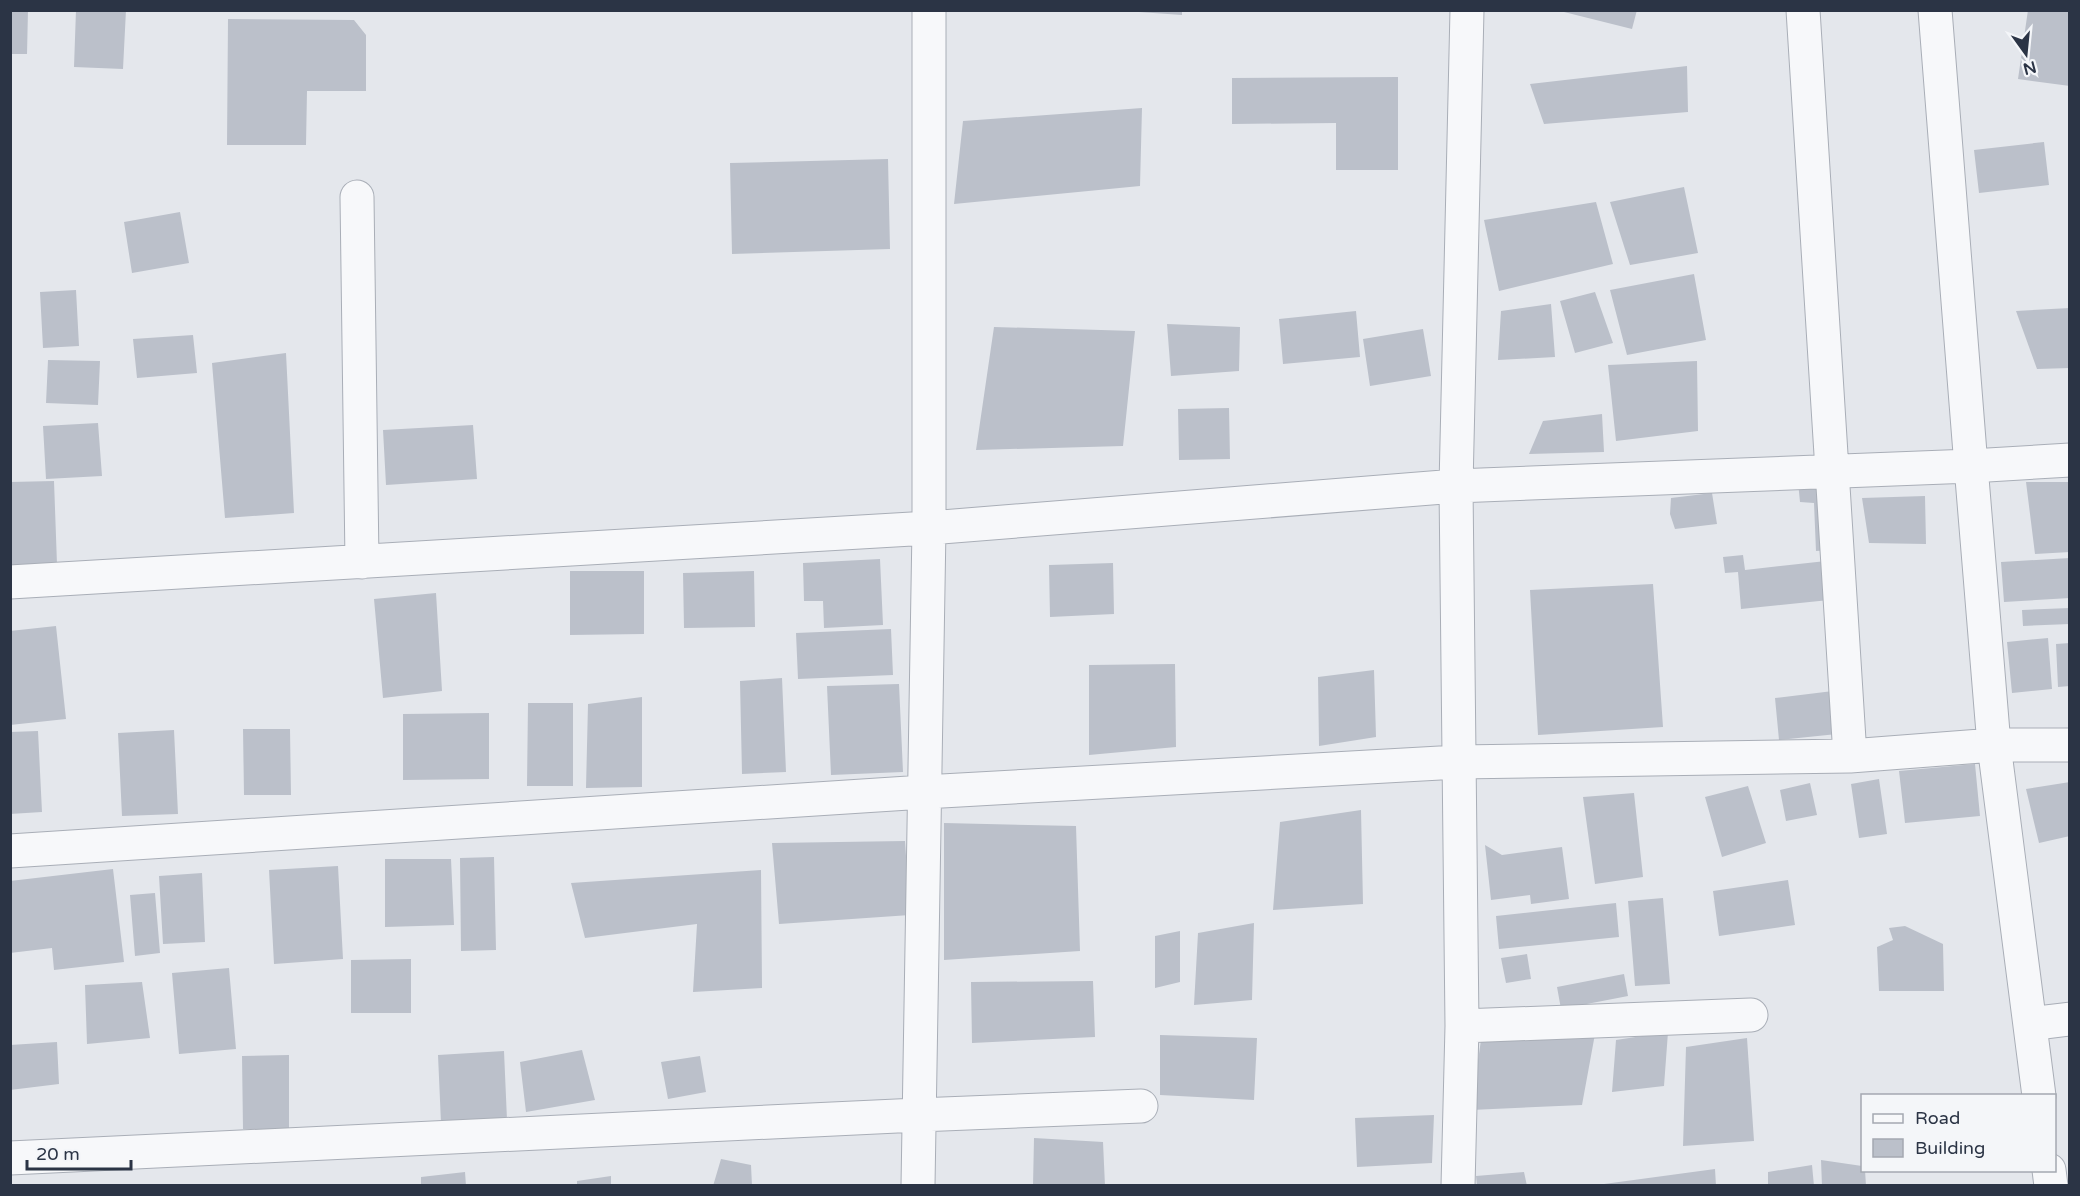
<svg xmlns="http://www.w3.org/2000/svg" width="2080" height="1196" font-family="'Varela Round',sans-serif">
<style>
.building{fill:#bbc0ca}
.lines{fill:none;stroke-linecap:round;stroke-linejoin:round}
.minor-casing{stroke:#a9aeb7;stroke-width:35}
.minor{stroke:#f7f8fa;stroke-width:33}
</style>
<rect width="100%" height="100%" fill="#e4e7ec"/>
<path class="building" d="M10 10H28L27 54H10Z
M76 10H126L123 69 74 67Z
M1139 10H1182V15L1139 12Z
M1556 10H1637L1632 29Z
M2028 10H2070V86L2018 79Z
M228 19 354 20 366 35V91H307L306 145H227Z
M1687 66 1688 112 1544 124 1530 84Z
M1398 77V170H1336V123L1232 124V78Z
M1142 108 1140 186 954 204 963 121Z
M2044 142 2049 185 1979 193 1974 150Z
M888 159 890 249 732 254 730 163Z
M1684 187 1698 253 1630 265 1610 202Z
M1596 202 1613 264 1499 291 1484 220Z
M180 212 189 263 132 273 124 222Z
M1694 274 1706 340 1627 355 1610 290Z
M76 290 79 346 43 348 40 292Z
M1595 292 1613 343 1575 353 1560 301Z
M1551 304 1555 357 1498 360 1501 311Z
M2070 308V368L2037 369 2016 311Z
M1356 311 1360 357 1283 364 1279 319Z
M1167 324 1240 327 1239 371 1171 376Z
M994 327 1135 331 1123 446 976 450Z
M1423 329 1431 376 1370 386 1363 339Z
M193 335 197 373 137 378 133 339Z
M286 353 294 513 225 518 212 363Z
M48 360 100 361 98 405 46 403Z
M1697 361 1698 431 1616 441 1608 365Z
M1229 408 1230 459 1179 460 1178 409Z
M1602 414 1604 452 1529 454 1543 421Z
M98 423 102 476 46 479 43 426Z
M473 425 477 479 386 485 383 430Z
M54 481 57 564 10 566V482Z
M1825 481 1831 550 1816 551 1814 503 1800 502 1798 482Z
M2026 482H2070V552L2035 554Z
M1712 493 1717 524 1675 529 1670 514 1671 498Z
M1925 496 1926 544 1869 543 1862 498Z
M1743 555 1745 570 1826 561 1829 600 1741 609 1738 572 1725 573 1723 557Z
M2070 558V598L2004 602 2001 562Z
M880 559 883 625 824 628 823 601H804L803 563Z
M1113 563 1114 614 1050 617 1049 565Z
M570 571H644V634L570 635Z
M754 571 755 627 684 628 683 573Z
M1653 584 1663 727 1538 735 1530 590Z
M436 593 442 691 383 698 374 599Z
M2070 608V624L2023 626 2022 610Z
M56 626 66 719 10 725V631Z
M891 629 893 675 798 679 796 633Z
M2048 638 2052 689 2012 693 2007 642Z
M2070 643V686L2058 687 2056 644Z
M1175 664 1176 747 1089 755V665Z
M1374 670 1376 737 1319 746 1318 677Z
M782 678 786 772 742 774 740 681Z
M899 684 903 772 831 775 827 686Z
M1833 691 1837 734 1779 740 1775 698Z
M642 697V787L586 788 588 704Z
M528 703H573V786H527Z
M489 713V779L403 780V714Z
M243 729H290L291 795H244Z
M174 730 178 814 122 816 118 733Z
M38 731 42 812 10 814V732Z
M1975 764 1980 816 1905 823 1899 771Z
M1879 779 1887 834 1859 838 1851 784Z
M2070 782V836L2039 843 2026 789Z
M1810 783 1817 815 1786 821 1780 790Z
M1748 786 1766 843 1722 857 1705 797Z
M1634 793 1643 877 1595 884 1583 797Z
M1361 810 1363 904 1273 910 1280 822Z
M944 823 1076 826 1080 951 944 960Z
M905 841 910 915 779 924 772 843Z
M1485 845 1502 855 1562 847 1569 899 1531 904 1530 895 1491 900Z
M494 857 496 950 461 951 460 858Z
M385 859H451L454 925 385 927Z
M338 866 343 959 274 964 269 870Z
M113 869 124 962 54 970 52 948 10 953V881Z
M761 870 762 988 693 992 697 924 585 938 571 883Z
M202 873 205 942 163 944 159 876Z
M1788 880 1795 925 1719 936 1713 891Z
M155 893 160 953 135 956 130 895Z
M1663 898 1670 984 1635 986 1628 901Z
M1616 903 1619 937 1499 949 1496 916Z
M1254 923 1252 1000 1194 1005 1198 933Z
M1905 926 1943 944 1944 991H1879L1877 947 1893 940 1889 928Z
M1180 931V982L1155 988V936Z
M1527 954 1531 979 1506 983 1501 958Z
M411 959V1013H351V960Z
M229 968 236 1049 179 1054 172 973Z
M1624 974 1628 996 1561 1009 1557 987Z
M1093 981 1095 1037 972 1043 971 982Z
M142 982 150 1038 87 1044 85 985Z
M1668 1032 1664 1086 1612 1092 1616 1040Z
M1595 1034 1582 1105 1471 1110 1481 1040Z
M1160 1035 1257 1038 1254 1100 1160 1095Z
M1747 1038 1754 1141 1683 1146 1686 1047Z
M57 1042 59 1084 10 1090V1045Z
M582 1050 595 1100 526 1112 520 1062Z
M504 1051 507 1120 441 1123 438 1055Z
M289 1055V1129H243L242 1056Z
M700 1056 706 1092 668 1099 661 1062Z
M1434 1115 1432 1163 1357 1167 1355 1118Z
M1034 1138 1103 1142 1105 1186H1033Z
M721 1159 751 1165 752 1186H713Z
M1821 1160 1862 1166V1170H1865L1866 1186H1822Z
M1812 1165 1814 1186H1768V1172Z
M1715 1169 1716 1186H1604V1184Z
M465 1172 466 1186H421V1177Z
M1524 1172 1527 1186H1477L1476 1176Z
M611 1176V1186H577V1181Z"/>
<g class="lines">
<g class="minor-casing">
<path id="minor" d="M1803 10 1850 756
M1935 10 1971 466 1994 745 2039 1096
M357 197 362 562
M10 582 929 528 1456 486 1971 466 2070 460
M10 851 924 792 1458 762 1850 756 1994 745H2070
M2030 1024 2070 1019
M1462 1026 1751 1015
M10 1158 918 1115 1141 1106
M2049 1170 2051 1186
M918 1186 929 528V10
M1458 1186 1462 1026 1456 486 1467 10"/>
</g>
<use href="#minor" class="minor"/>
</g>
<rect width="2080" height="1196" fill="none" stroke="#2b3445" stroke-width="24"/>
<rect x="1861" y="1094" width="195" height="78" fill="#f4f6f9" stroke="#a4a8b1" stroke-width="1.5"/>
<rect x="1873" y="1114" width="30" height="9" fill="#f7f8fa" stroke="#a4a8b1" stroke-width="1.5"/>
<text x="1915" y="1124" font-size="18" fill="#2b3445">Road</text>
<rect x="1873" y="1139" width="30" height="18" fill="#bbc0ca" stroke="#a4a8b1" stroke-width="1.5"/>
<text x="1915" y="1154" font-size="18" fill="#2b3445">Building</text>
<g transform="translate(2026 54) rotate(165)" stroke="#f4f6f9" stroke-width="4.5" paint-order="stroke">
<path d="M0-4.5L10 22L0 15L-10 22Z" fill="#2b3445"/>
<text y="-9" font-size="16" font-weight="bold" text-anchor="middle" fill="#2b3445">N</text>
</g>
<path d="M27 1160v9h104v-9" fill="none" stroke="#2b3445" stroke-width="3"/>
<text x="36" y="1160" font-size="18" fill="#2b3445" stroke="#f4f6f9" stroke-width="4.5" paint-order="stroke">20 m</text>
</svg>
